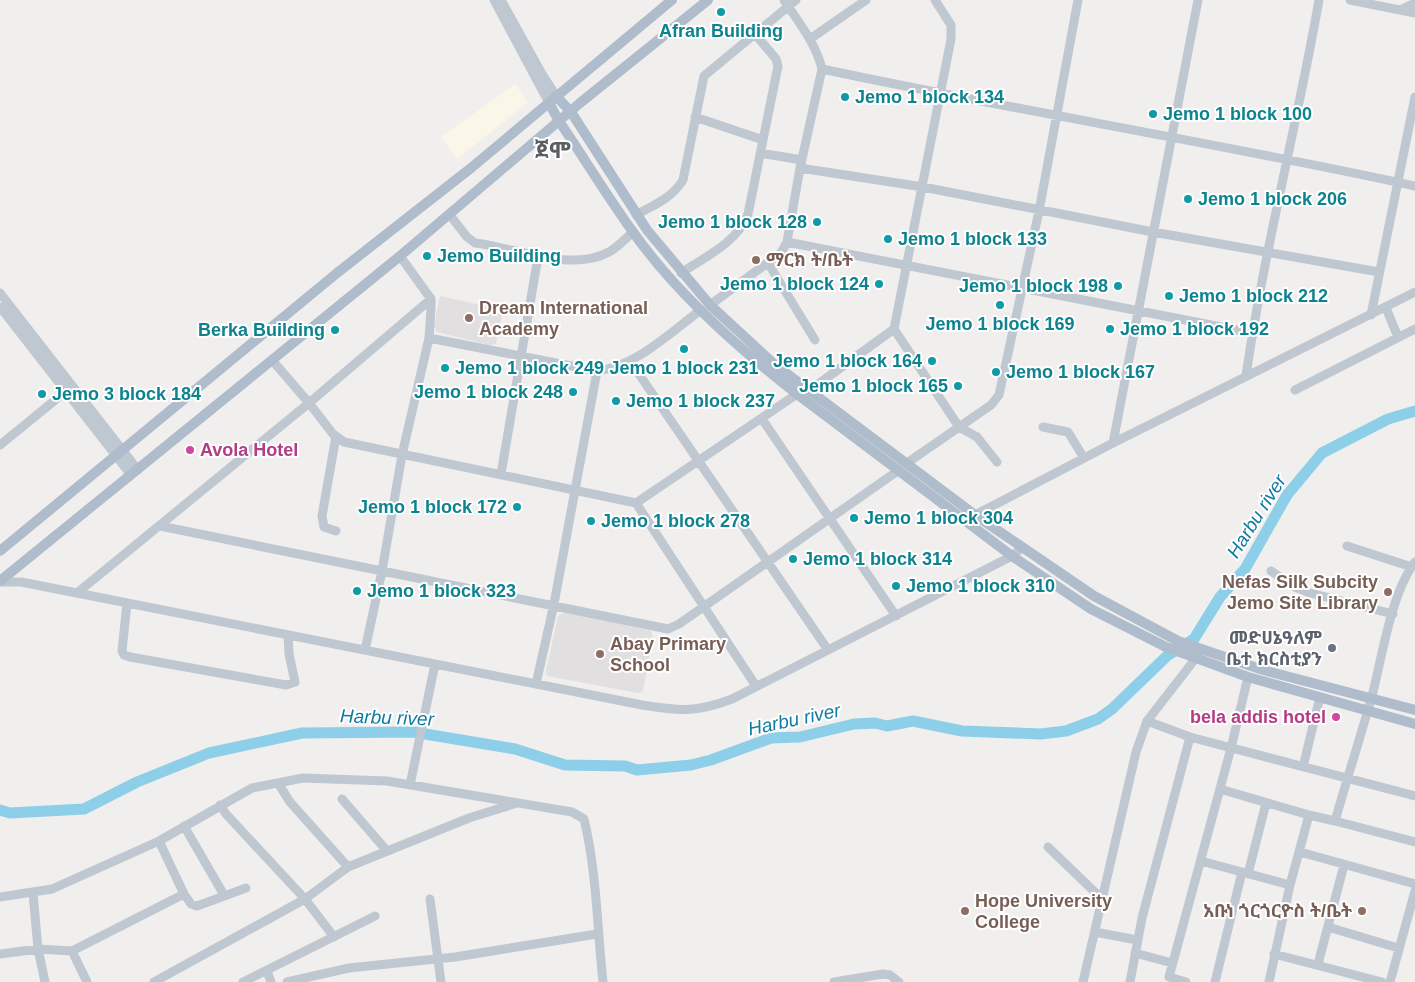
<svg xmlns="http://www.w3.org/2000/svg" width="1415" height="982" font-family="Arial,'Noto Sans Ethiopic',sans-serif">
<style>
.commercial{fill:#fbf7e8}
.education{fill:#e2dfe0}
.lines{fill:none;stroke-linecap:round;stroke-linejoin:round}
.river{stroke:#8dcfe8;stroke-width:11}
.minor{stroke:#bfc8d0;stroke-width:9}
.major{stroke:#afbccc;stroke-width:10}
.culture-dot{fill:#0f9aa8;stroke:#fff;stroke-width:2}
.education-dot{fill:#8d6e63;stroke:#fff;stroke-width:2}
.hotel-dot{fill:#d1479c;stroke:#fff;stroke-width:2}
.worship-dot{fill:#6b7280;stroke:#fff;stroke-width:2}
.labels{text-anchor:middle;stroke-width:4;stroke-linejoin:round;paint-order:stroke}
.culture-label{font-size:18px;font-weight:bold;fill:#0d838f;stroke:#fff;text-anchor:start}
.education-label{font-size:18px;font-weight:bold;fill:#785e54;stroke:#fff;text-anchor:start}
.hotel-label{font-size:18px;font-weight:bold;fill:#b23c85;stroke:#fff;text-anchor:start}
.worship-label{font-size:18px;font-weight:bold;fill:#5b616d;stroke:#fff;text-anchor:end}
.water-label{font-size:19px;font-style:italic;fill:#127ba3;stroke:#fff}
.district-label{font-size:22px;font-weight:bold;fill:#5b5e63;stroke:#fff}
</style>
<rect width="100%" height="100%" fill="#f1eeee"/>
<path class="commercial" d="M515 84 528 102 457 159 441 137Z"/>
<path class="education" d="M440 296 503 310 496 344 489 345 437 332 434 326Z
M566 611 651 631 653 637 643 691 638 693 547 676 546 671 558 616Z"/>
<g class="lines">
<path class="river" d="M0 810 10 813 84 809 137 782 209 753 302 733 413 732 515 749 565 765 625 766 637 770 691 765 711 760 771 738 800 737 854 724 875 723 887 726 913 721 962 731 1041 734 1066 731 1098 719 1112 709 1168 655 1194 639 1220 597 1245 569 1287 495 1322 453 1388 419 1415 411"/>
<path class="minor" d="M494 0 549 103
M501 0 542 74 556 96
M1350 0 1415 13
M1400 10 1415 3
M810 39 866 0
M822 69C1019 111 1218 143 1415 186
M695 117 763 140
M760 153 802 160
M800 168 923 187 1153 232 1379 272
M449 214 467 237 475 243C514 247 571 273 609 252 618 247 625 239 633 232
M636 215C654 205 672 198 683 180L704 76 796 0
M787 242 1252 333
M768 263 815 340
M681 273C705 257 738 242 748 214L778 66 776 59 755 34
M0 293 138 470
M710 305 781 253 787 242 800 168 822 69C816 43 798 22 784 0
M0 307 131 475
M1386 308 1398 337
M1371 315 1415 97
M894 329 959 427 977 437 997 462
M429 338 597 371C637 366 669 333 701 310
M272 360 309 403 431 299
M630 361 828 650
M1246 376C1264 250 1297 126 1319 0
M810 390 894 329 951 39V25L935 0
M1295 390 1415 329
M762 419 896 616
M1043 427 1068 432 1084 458
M336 436 322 516 324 527 336 531
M1113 443 1198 0
M0 445 65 392
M907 463 991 405 999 395 1039 211 1078 0
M501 474 538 257
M636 503 756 686
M975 515 1113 443 1415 292
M160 526 668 629 679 624 899 470
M1347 546 1412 567
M1271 571 1295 587 1310 593 1393 614
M0 582H21L77 593 642 705C680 711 695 713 732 699L1012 556 1023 547
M77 593 309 403 333 434 344 442 636 503 797 394
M127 603 122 651 124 655 130 657 286 685 295 682 289 654 288 635
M365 650 382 571 402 455 429 338 431 309V299L400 256
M536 684 554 604 597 371
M1147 721 1190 737 1415 796
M1303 767 1320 697
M278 783 290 802 348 867
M410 785 435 664
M1220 789 1309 815
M342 799 387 851
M220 805 226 814 305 899 334 937
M1335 821 1415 842
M184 826 224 895
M1048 847 1102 899
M1300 852 1415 884
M1201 861 1290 885
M1248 874 1266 803
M33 893 38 949 45 982
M184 894 191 904 197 906 246 888
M0 897 52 889 159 841 252 788 303 778 387 781 572 812 584 819C597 873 597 927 603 982
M430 899 441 982
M1328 927 1398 948
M1095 932 1137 940
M72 951 87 982
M1135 953 1172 963
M0 954 38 949 72 951 184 894 159 841
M1274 954 1382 982
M1318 964 1344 865
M267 971 271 982
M154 982 305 899 348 867 469 818 517 803
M243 982 375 916
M287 982 349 968 455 957 597 934
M834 982 883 974 890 975 899 982
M1083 982 1136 752 1147 721 1199 654
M1130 982 1142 918 1190 737
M1186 982 1169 977 1231 748 1248 677
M1215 982 1242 872
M1269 982 1290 885 1309 815 1335 821C1347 779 1360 738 1372 696 1382 658 1391 593 1415 562
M1390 982 1415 891"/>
<path class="major" d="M556 96 571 112 647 230 710 305 774 364 975 515 1094 596 1178 641 1263 670 1415 710
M549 103 559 121C584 158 607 196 633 232 676 293 738 348 797 394L1012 556 1091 609 1166 647 1248 677 1415 724
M0 551 337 273 471 168 672 0
M0 581 400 256 580 103 708 0"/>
</g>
<g class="culture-dot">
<circle cx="721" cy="12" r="5"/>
<circle cx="845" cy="97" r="5"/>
<circle cx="1153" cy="114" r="5"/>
<circle cx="1188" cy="199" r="5"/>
<circle cx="817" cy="222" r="5"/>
<circle cx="888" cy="239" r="5"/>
<circle cx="427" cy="256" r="5"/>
<circle cx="879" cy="284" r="5"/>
<circle cx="1118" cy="286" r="5"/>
<circle cx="1169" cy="296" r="5"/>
<circle cx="1000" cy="305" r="5"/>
<circle cx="1110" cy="329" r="5"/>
<circle cx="335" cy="330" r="5"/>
<circle cx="684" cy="349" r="5"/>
<circle cx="932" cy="361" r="5"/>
<circle cx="445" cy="368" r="5"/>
<circle cx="996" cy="372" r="5"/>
<circle cx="958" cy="386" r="5"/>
<circle cx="573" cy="392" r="5"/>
<circle cx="42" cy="394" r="5"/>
<circle cx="616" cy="401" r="5"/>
<circle cx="517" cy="507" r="5"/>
<circle cx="854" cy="518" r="5"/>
<circle cx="591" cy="521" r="5"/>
<circle cx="793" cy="559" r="5"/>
<circle cx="896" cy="586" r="5"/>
<circle cx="357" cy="591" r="5"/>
</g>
<g class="education-dot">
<circle cx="756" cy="260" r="5"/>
<circle cx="469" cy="318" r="5"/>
<circle cx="1388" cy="592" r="5"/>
<circle cx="600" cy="654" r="5"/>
<circle cx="965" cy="911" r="5"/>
<circle cx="1362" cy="911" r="5"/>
</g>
<g class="hotel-dot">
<circle cx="190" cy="450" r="5"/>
<circle cx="1336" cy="717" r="5"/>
</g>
<circle class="worship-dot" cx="1332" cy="648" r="5"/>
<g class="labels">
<g class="culture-label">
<text x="721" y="37" text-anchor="middle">Afran Building</text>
<text x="855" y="103">Jemo 1 block 134</text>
<text x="1163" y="120">Jemo 1 block 100</text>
<text x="1198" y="205">Jemo 1 block 206</text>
<text x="807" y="228" text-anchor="end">Jemo 1 block 128</text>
<text x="898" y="245">Jemo 1 block 133</text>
<text x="437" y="262">Jemo Building</text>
<text x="869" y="290" text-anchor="end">Jemo 1 block 124</text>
<text x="1108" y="292" text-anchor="end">Jemo 1 block 198</text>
<text x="1179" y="302">Jemo 1 block 212</text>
<text x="1000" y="330" text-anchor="middle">Jemo 1 block 169</text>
<text x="1120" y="335">Jemo 1 block 192</text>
<text x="325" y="336" text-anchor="end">Berka Building</text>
<text x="922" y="367" text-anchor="end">Jemo 1 block 164</text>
<text x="455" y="374">Jemo 1 block 249</text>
<text x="684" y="374" text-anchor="middle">Jemo 1 block 231</text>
<text x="1006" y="378">Jemo 1 block 167</text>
<text x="948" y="392" text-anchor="end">Jemo 1 block 165</text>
<text x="563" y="398" text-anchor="end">Jemo 1 block 248</text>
<text x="52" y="400">Jemo 3 block 184</text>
<text x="626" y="407">Jemo 1 block 237</text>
<text x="507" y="513" text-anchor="end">Jemo 1 block 172</text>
<text x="864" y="524">Jemo 1 block 304</text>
<text x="601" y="527">Jemo 1 block 278</text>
<text x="803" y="565">Jemo 1 block 314</text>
<text x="906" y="592">Jemo 1 block 310</text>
<text x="367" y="597">Jemo 1 block 323</text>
</g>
<g class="education-label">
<text x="766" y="266">ማርክ ት/ቤት</text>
<text x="479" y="314">Dream International<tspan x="479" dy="21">Academy</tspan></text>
<text x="1378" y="588" text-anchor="end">Nefas Silk Subcity<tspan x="1378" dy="21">Jemo Site Library</tspan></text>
<text x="610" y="650">Abay Primary<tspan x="610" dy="21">School</tspan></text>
<text x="975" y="907">Hope University<tspan x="975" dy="21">College</tspan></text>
<text x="1352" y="917" text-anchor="end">አቡነ ጎርጎርዮስ ት/ቤት</text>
</g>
<g class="hotel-label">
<text x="200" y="456">Avola Hotel</text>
<text x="1326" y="723" text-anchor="end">bela addis hotel</text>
</g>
<g class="worship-label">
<text x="1322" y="644">መድሀኔዓለም<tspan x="1322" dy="21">ቤተ ክርስቲያን</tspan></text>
</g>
<g class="water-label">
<text transform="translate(1256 516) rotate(-58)" y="7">Harbu river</text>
<text transform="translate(387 717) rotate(2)" y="7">Harbu river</text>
<text transform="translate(794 719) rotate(-12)" y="7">Harbu river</text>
</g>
<g class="district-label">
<text x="553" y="158">ጀሞ</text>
</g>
</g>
</svg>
